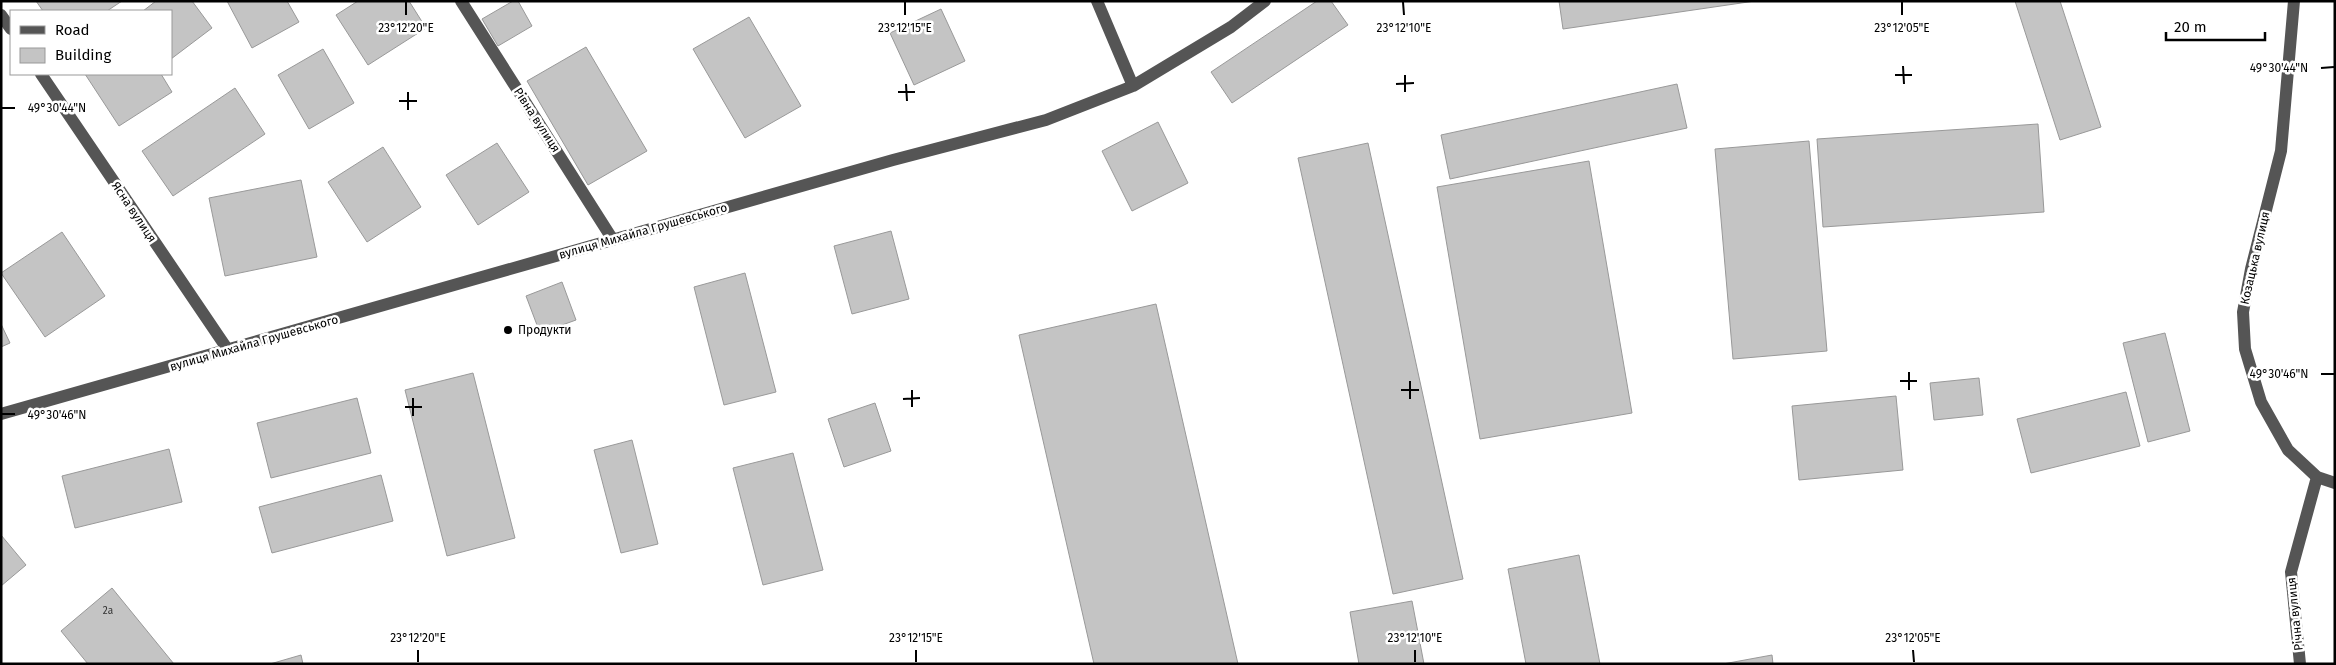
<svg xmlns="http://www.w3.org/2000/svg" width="2336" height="665" font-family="'Fira Sans',sans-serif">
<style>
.building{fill:#c4c4c4;stroke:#999}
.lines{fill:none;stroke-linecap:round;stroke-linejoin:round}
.minor{stroke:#555;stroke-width:12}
.ticks{fill:none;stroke:#000;stroke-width:2}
.poi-dot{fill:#000;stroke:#fff;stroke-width:2}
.labels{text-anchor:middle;stroke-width:5;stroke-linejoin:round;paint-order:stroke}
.number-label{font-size:10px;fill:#313131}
.street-label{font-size:12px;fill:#000;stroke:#fff}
.poi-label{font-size:12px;fill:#000;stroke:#fff;text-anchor:start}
.ticks-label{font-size:12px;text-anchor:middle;fill:#000;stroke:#fff;stroke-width:5;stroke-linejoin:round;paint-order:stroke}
</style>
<rect width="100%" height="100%" fill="#fff"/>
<path class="building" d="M36 1H122L107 11H43Z
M156 1H192L212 28 171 59V11H143Z
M227 1H287L299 22 252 48Z
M358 1H409L426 28 368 65 336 15Z
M513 1H518L532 26 498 46 482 19Z
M1317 1H1331L1348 25 1232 103 1211 72Z
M1559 1H1755L1563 29Z
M2015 1H2060L2101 127 2060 140Z
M941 9 965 61 914 85 890 33Z
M749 17 801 106 745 138 693 49Z
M586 47 647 151 588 185 527 81Z
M323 49 354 103 309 129 278 75Z
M85 74H161L172 92 119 126Z
M1677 84 1687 128 1450 179 1441 135Z
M235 88 265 134 173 196 142 151Z
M1158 122 1188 183 1132 211 1102 151Z
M2038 124 2044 212 1823 227 1817 139Z
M1809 141 1827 351 1733 359 1715 149Z
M497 143 529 192 478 225 446 175Z
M1368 143 1463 579 1393 594 1298 158Z
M383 147 421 207 367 242 328 182Z
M1589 161 1632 413 1480 439 1437 187Z
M301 180 317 257 225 276 209 198Z
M891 231 909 299 852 314 834 246Z
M62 232 105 296 45 337 1 273Z
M745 273 776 392 724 405 694 287Z
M562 282 576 320 540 333 526 296Z
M1156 304 1238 664H1094L1019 335Z
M1 324 10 343 1 347Z
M2165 333 2190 431 2148 442 2123 343Z
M473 373 515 538 447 556 405 390Z
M1979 378 1983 415 1934 420 1930 383Z
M2126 392 2140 446 2031 473 2017 419Z
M1896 396 1903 470 1799 480 1792 406Z
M357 398 371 453 271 478 257 423Z
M875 403 891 451 844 467 828 419Z
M632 440 658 544 621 553 594 450Z
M169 449 182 502 75 528 62 476Z
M793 453 823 570 763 585 733 468Z
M381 475 393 521 272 553 259 507Z
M1 535 26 565 1 586Z
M1579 555 1600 664H1526L1508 569Z
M112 588 174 664H88L61 631Z
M1412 601 1424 664H1359L1350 612Z
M301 655 303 664H270Z
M1772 655 1773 664H1723Z"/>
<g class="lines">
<path class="minor" d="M461 1 613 240
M1097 1 1133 86
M2294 1 2281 151 2251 269 2243 312 2245 349 2261 402 2288 450 2317 477 2335 483
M1 15 11 29
M41 74 228 350
M1 414 893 160 1046 120 1133 86 1231 27 1265 1
M2300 664 2291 572 2317 477"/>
</g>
<path class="ticks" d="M406 2V15M905 2V15M1403 2 1404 15M1902 2V15M1903 66 1904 84M2321 68 2334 67M1405 75V92M1895 75H1912M906 84 907 101M1396 84 1414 83M408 92V110M898 92H915M399 101H417M2 108H15M1909 372V390M2321 374H2334M1410 381V399M1900 381H1917M912 390V407M1401 390H1419M413 398V416M903 399 920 398M405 407H422M2 414H15M418 650V662M916 650V662M1415 650V662M1913 650 1914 662"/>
<circle class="poi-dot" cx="508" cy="330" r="5"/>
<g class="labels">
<g class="number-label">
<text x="108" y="614">2а</text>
</g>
<g class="street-label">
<text transform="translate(537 120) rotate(57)" y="4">Рівна вулиця</text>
<text transform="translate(134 212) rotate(56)" y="4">Ясна вулиця</text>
<text transform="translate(643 231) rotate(-16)" y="4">вулиця Михайла Грушевського</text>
<text transform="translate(2255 258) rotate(-77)" y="4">Козацька вулиця</text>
<text transform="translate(254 343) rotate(-16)" y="4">вулиця Михайла Грушевського</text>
<text transform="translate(2295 614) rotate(-96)" y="4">Річна вулиця</text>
</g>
<g class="poi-label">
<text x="518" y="334">Продукти</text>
</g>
</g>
<g class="ticks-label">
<text x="406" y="32">23°12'20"E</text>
<text x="905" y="32">23°12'15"E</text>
<text x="1404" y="32">23°12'10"E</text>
<text x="1902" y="32">23°12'05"E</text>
<text x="2279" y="72">49°30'44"N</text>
<text x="57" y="112">49°30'44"N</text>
<text x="2279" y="378">49°30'46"N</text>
<text x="57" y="419">49°30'46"N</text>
<text x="418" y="642">23°12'20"E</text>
<text x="916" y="642">23°12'15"E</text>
<text x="1415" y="642">23°12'10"E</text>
<text x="1913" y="642">23°12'05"E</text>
</g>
<rect width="2336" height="665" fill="none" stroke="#000000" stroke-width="5"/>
<rect x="10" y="10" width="162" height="65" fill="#ffffff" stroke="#999999"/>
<rect x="20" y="26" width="25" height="8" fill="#555555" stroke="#999999"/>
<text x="55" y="35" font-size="15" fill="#000000">Road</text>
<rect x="20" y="48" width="25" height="15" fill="#c4c4c4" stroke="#999999"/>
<text x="55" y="60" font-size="15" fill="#000000">Building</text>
<path d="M2166 32v8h99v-8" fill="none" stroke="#000000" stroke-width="2.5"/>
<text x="2174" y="32" font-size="15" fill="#000000" stroke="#ffffff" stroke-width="4" paint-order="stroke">20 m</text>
</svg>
